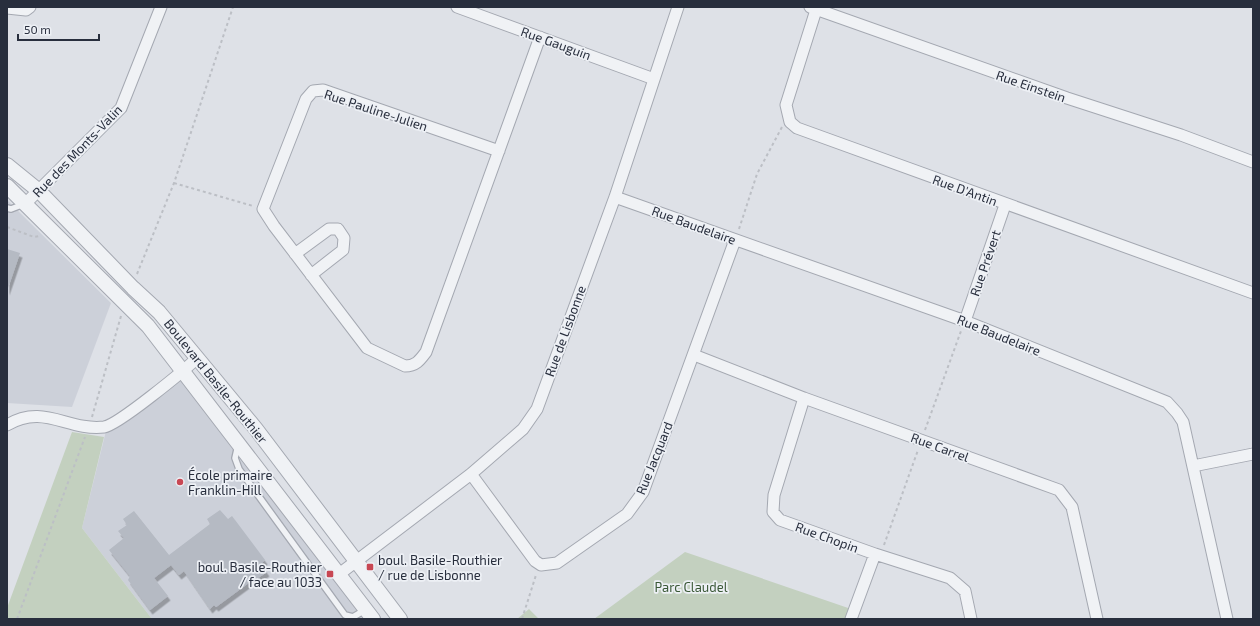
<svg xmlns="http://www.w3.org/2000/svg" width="1260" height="626" font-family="'Exo 2',sans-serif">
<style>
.built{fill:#ccd0d9}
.green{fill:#c3d0bf}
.building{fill:#b5bac3;filter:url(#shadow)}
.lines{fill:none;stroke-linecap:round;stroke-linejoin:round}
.service-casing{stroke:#a4a8b1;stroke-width:8}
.minor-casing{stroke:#a4a8b1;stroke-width:13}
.tertiary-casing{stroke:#a4a8b1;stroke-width:16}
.path{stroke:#bcbfc5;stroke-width:2;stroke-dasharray:3 3;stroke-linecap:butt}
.service{stroke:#f0f2f5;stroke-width:5.5}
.minor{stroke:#f0f2f5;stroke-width:11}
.tertiary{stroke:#f0f2f5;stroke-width:14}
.poi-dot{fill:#c84753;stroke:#edf0f5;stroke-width:1.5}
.labels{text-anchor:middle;stroke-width:3.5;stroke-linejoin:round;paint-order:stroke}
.street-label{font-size:13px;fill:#282e3d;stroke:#edf0f5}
.poi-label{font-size:13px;fill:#282e3d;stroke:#edf0f5;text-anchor:start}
.park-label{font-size:13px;fill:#3a5836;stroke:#edf0f5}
</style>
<defs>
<filter id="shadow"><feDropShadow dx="2.5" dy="4.5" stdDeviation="0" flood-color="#0004"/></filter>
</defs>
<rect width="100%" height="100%" fill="#dee1e7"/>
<path class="built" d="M7 200 111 303 72 407 7 403Z
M184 371 372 619H152L82 528 107 427Z"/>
<path class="green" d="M72 432 104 437 82 528 152 619H7V608Z
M685 552 854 610 851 619H594Z
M529 609 539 619H517Z"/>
<path class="building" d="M7 249 20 253 7 291Z
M220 510 228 519 232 516 265 560 261 564 267 572 255 580 254 579 216 607 214 605 210 609 184 571 179 575 171 565 154 578 168 596 150 610 128 580 130 576 109 550 124 538 118 531 127 525 123 519 134 511 169 555 210 524 207 519Z"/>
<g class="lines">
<g class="service-casing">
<path id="service" d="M7 208 11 209 24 204
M238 445 235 458 239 469 345 615 353 617 365 610"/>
</g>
<g class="minor-casing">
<path id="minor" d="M457 7 654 79
M810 7 1067 98 1181 135 1253 162
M7 8 26 10 30 7
M816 10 786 105 790 122 797 128 1253 293
M499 151 323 90 313 91 306 99 263 209 274 226 367 348 405 366C416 366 420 360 426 352L540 37
M615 197 965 321 1167 402 1177 413 1183 422 1227 619
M25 204 121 108 161 7
M295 254 329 229H338L344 238 343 250 311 275
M965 321 1005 205
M694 355 804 398 1059 490 1072 507 1097 619
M804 398 774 495 773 512 780 520 875 554 950 578 965 591 971 619
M7 425C44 403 67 431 104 427 118 425 185 370 197 358
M1193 466 1253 454
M471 474 535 561 541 565 557 563 627 514 643 492 735 240
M338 575 471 474 523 429 537 409 615 197 678 7
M851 619 875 554"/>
</g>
<g class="tertiary-casing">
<path id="tertiary" d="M7 165 39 191 133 288 159 312 256 429 400 619
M7 186 148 326 373 619"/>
</g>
<path class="path" d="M174 183 253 206
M7 227 34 237 40 236
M739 229 757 174 782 127
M137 274 174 183 233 7
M92 417 121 316
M925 430 961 331
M884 545 918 450
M17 619 85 437
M522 619 536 575"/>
<use href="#service" class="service"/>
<use href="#minor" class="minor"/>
<use href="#tertiary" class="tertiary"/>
</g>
<g class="poi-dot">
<circle cx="180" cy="482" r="4"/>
<rect x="366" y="563" width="8" height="8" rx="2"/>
<rect x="326" y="570" width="8" height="8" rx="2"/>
</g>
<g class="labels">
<g class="street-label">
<text transform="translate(556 43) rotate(20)" y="5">Rue Gauguin</text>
<text transform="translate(1031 86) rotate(19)" y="5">Rue Einstein</text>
<text transform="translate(376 110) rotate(18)" y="5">Rue Pauline-Julien</text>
<text transform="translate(77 151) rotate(-46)" y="5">Rue des Monts-Valin</text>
<text transform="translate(965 190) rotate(20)" y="5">Rue D'Antin</text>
<text transform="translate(694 225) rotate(20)" y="5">Rue Baudelaire</text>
<text transform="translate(985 263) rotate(-71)" y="5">Rue Prévert</text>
<text transform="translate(565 331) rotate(-70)" y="5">Rue de Lisbonne</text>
<text transform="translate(999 335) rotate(22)" y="5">Rue Baudelaire</text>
<text transform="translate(216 381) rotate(51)" y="5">Boulevard Basile-Routhier</text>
<text transform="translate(940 447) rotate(20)" y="5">Rue Carrel</text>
<text transform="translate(654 458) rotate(-68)" y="5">Rue Jacquard</text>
<text transform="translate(827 537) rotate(20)" y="5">Rue Chopin</text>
</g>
<g class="poi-label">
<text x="188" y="480">École primaire<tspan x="188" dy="15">Franklin-Hill</tspan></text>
<text x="378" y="565">boul. Basile-Routhier<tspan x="378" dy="15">/ rue de Lisbonne</tspan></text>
<text x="322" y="572" text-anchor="end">boul. Basile-Routhier<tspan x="322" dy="15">/ face au 1033</tspan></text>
</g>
<g class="park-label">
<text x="691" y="592">Parc Claudel</text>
</g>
</g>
<rect width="1260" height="626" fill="none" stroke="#282e3d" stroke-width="16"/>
<path d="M18 34v6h81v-6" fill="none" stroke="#282e3d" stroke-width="2"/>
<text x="24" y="34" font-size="12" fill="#282e3d" stroke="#edf0f5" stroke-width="3" paint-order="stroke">50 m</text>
</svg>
